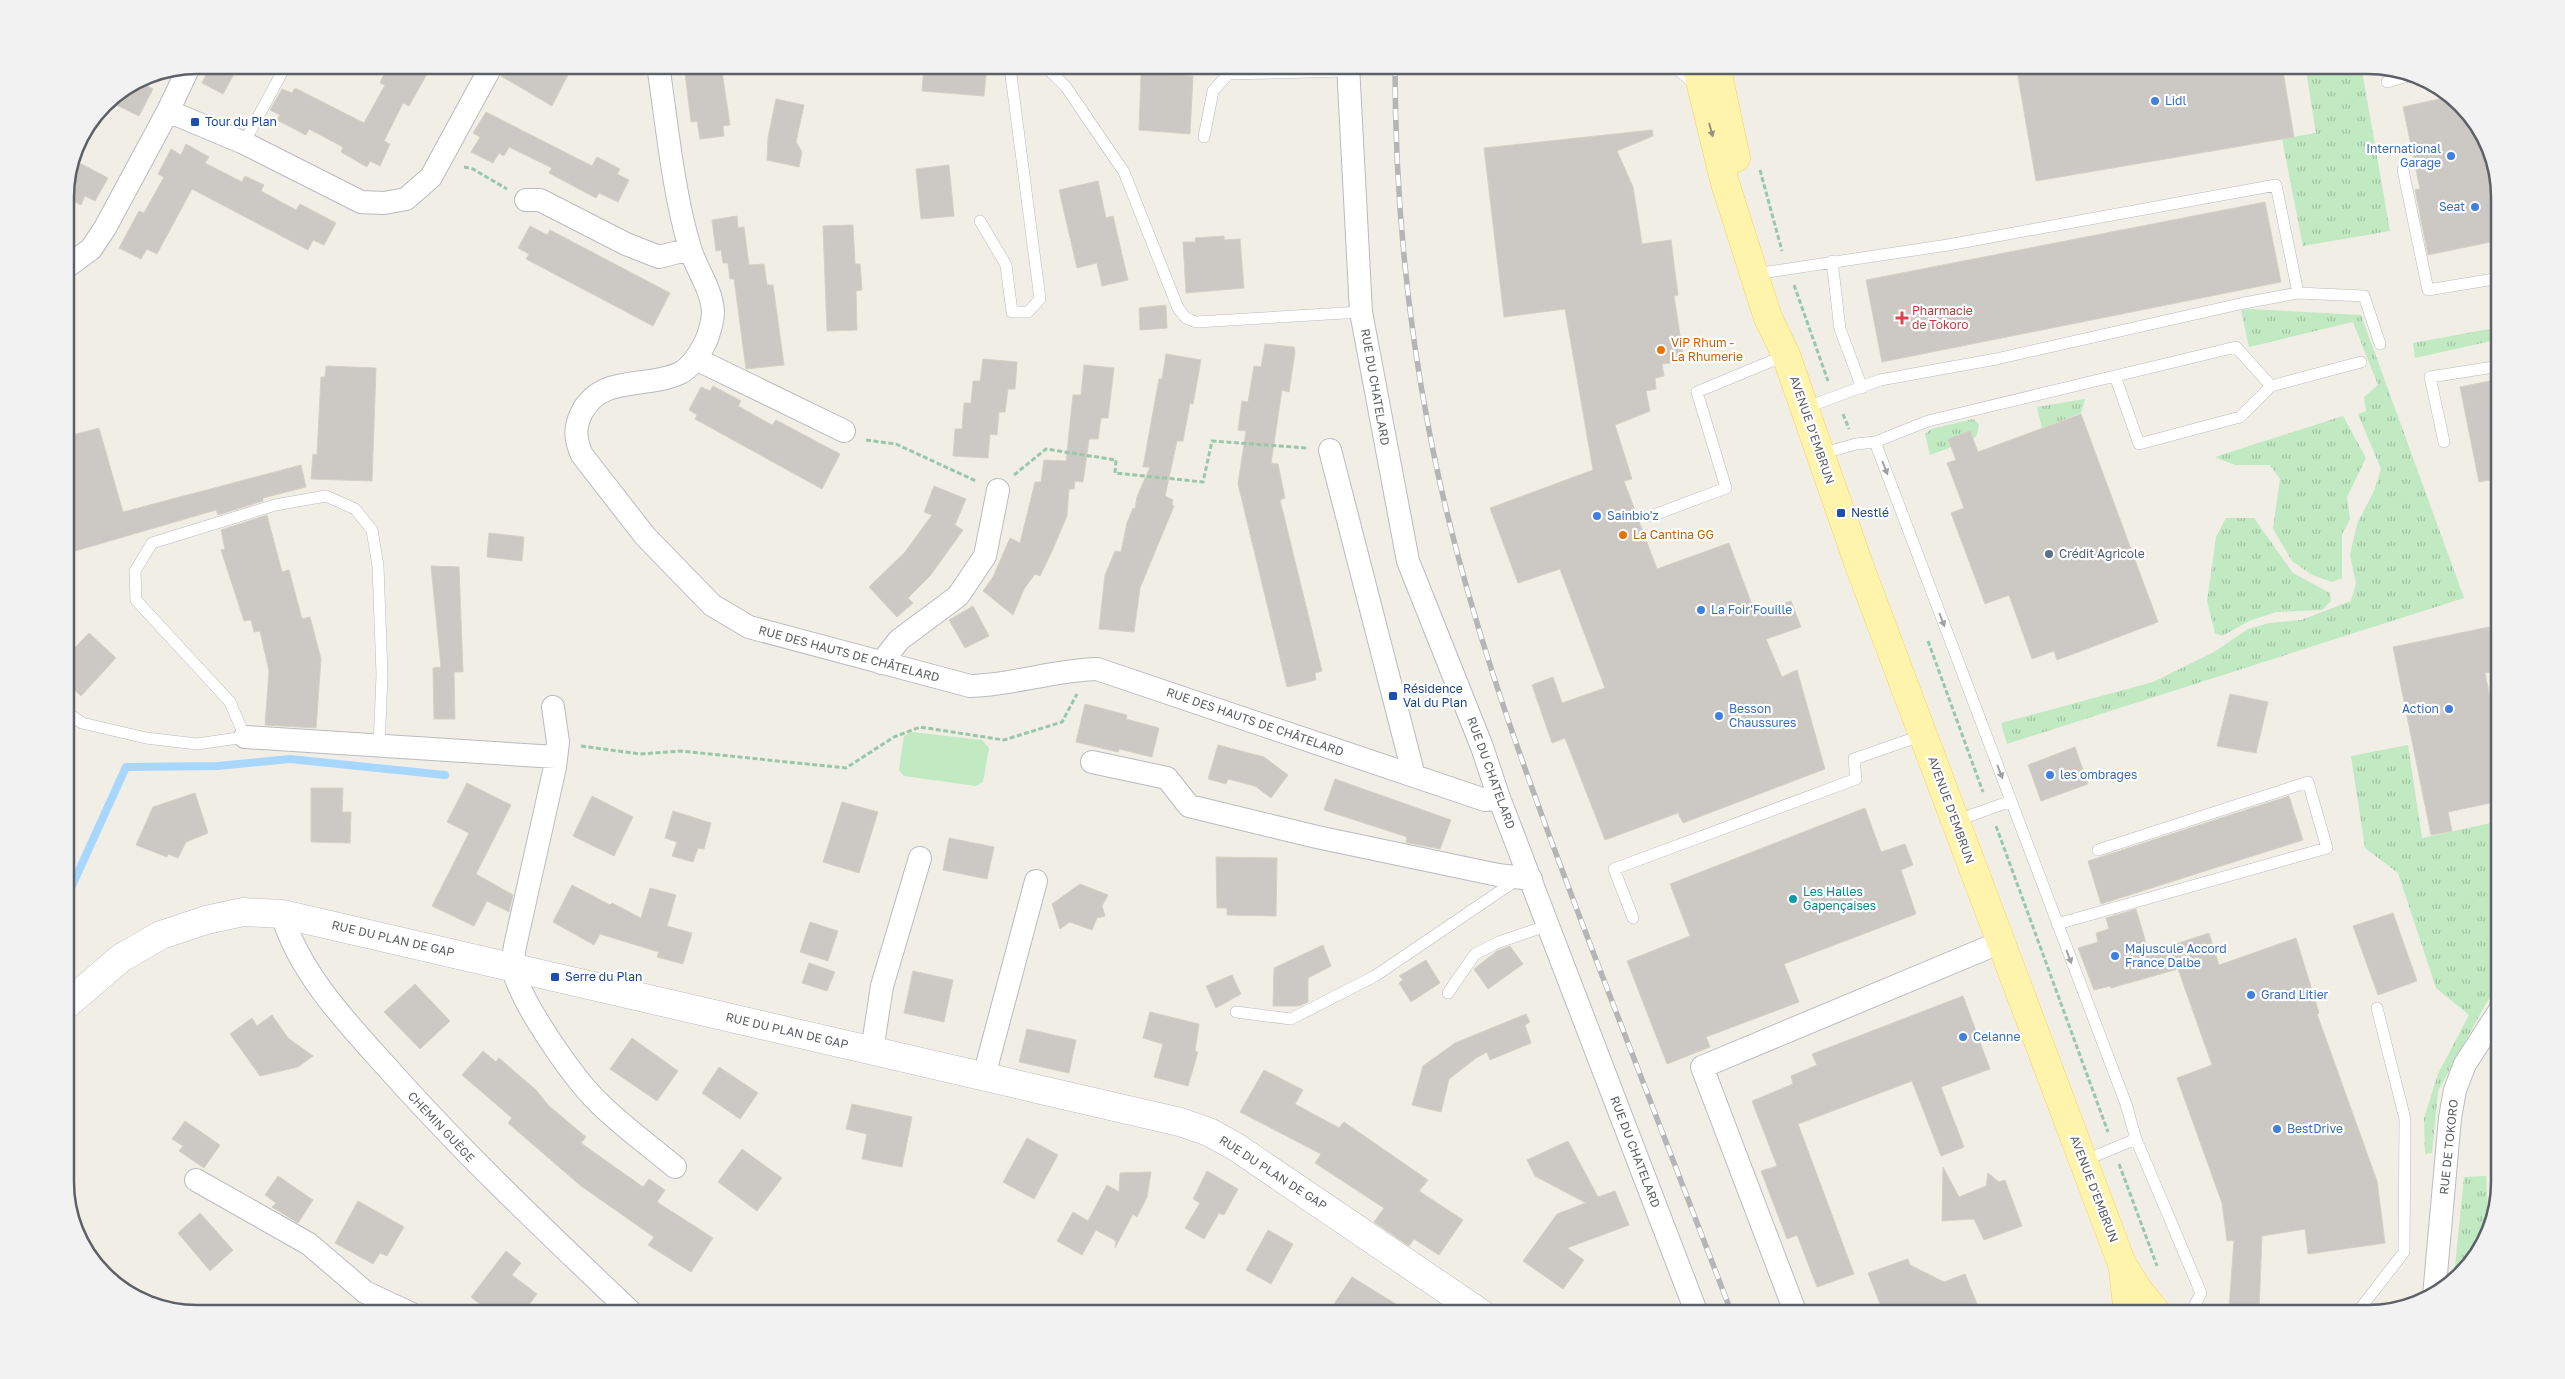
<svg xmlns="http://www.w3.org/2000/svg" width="2565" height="1379" font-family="'Golos Text',sans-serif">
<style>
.grass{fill:url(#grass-tufts)}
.pitch{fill:#c1e9c2}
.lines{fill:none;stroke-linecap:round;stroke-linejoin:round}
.stream{stroke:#a7d6ff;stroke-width:8}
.building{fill:#ccc8c3;stroke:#d6d1c3}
.service-casing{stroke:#b8bbc0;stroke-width:12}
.minor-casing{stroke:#b8bbc0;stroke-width:24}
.secondary-casing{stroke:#b9bcc2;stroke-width:29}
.primary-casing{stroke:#fbd154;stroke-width:29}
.path{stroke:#98c8a8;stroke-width:3;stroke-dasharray:5 2.5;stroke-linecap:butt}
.service{stroke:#fff;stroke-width:11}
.minor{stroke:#fff;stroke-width:22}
.secondary{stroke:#fff;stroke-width:28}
.primary{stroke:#fff4ac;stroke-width:28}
.rail-casing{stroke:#b5b5b7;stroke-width:5.5}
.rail{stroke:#fff;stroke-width:4;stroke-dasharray:11;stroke-linecap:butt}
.oneway{fill:#96947f}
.oneway2{fill:#9ea0a4}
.shop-dot{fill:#3f7fe0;stroke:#fff;stroke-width:2}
.transit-dot{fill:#1a4fb4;stroke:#fff;stroke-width:2}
.health-dot{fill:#e0444e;stroke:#fff;stroke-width:2}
.food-dot{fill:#e8710a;stroke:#fff;stroke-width:2}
.service-dot{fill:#5c6f8a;stroke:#fff;stroke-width:2}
.culture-dot{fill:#0f9aa8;stroke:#fff;stroke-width:2}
.labels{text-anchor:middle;stroke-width:4.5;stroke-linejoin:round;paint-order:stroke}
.shop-label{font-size:12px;fill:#366cbe;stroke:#fff;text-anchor:start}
.transit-label{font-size:12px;fill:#164399;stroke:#fff;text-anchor:start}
.health-label{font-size:12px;fill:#be3a42;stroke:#fff;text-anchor:start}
.food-label{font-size:12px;fill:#c56008;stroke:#fff;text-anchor:start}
.street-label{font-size:12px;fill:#5d6167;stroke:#fff}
.service-label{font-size:12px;fill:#4e5e75;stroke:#fff;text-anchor:start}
.culture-label{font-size:12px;fill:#0d838f;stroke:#fff;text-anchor:start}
.rim{fill:none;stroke:#5d6167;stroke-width:2.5}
</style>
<defs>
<pattern id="grass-tufts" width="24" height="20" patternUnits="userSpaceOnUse" patternTransform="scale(1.25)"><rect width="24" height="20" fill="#c1e9c2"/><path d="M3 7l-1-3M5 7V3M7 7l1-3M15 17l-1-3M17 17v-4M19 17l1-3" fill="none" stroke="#a0c0a1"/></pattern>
</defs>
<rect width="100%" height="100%" fill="#f1eee6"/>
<path class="grass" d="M2305 65H2361L2390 231 2303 246 2282 139 2316 133Z
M2249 309 2361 315 2464 598 2007 744 2001 723 2153 682 2214 652 2248 629 2269 623 2301 620 2351 601 2356 583 2350 555 2357 524 2374 491 2381 469 2358 414 2366 411 2364 397 2378 385 2353 322 2249 347 2241 310Z
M2500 327V339L2415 358 2413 343Z
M2085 399 2081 413 2042 428 2037 407Z
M2343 416 2366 458 2347 497 2350 520 2342 534V578L2332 582 2312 575 2292 561 2273 529 2280 479 2270 465H2235L2215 457Z
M1973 419 1979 424 1977 435 1973 439 1930 455 1925 434 1931 429Z
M2226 518H2254L2293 573 2330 593 2331 601 2322 610 2276 612 2249 621 2222 636 2215 633 2207 601 2216 537Z
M2408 745 2422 838 2500 821V978L2438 1091 2432 1153 2425 1154 2424 1118 2438 1074 2469 1015 2436 988 2398 873 2365 848 2351 756Z
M2486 1176 2489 1227 2477 1236V1250L2454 1276 2464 1177Z"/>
<path class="pitch" d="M912 732 982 740 989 748 983 782 976 786 904 776 899 770 904 736Z"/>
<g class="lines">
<path class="stream" d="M65 901 126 767 218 766 290 759 445 775"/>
</g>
<path class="building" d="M211 65H239L223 94 202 83Z
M388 65H412L427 74 409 106 403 103 384 141 390 144 380 166 370 161 367 167 341 152 343 147 309 129 306 135 277 120 280 115 270 110 282 89 292 93 295 88 364 123 385 85 380 83Z
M505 65H573L552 106 501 76Z
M684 65H721L730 125 723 126 724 136 700 139 697 121 691 122Z
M924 65H987L984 96 922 91Z
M2016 65H2282L2294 137 2036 181Z
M1156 74 1193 76 1190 134 1139 130 1141 75Z
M138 81 153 89 139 116 108 101Z
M2448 97 2478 124 2500 189V240L2428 255 2415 190 2420 189 2403 107Z
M776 99 804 105 796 142 802 152 799 167 767 160 768 138Z
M486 112 592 166 597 157 620 169 617 174 629 180 618 202 599 193 596 198 549 173 552 168 509 147 504 156 499 153 493 163 471 152 480 137 473 133Z
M1652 130 1653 136 1617 151 1633 187 1642 244 1671 240 1678 295 1674 296 1684 361 1662 364 1664 376 1655 378 1656 389 1646 391 1650 411 1615 425 1632 479 1624 481 1657 569 1729 543 1755 613 1791 601 1801 627 1766 639 1782 677 1797 670 1825 769 1683 823 1678 813 1605 840 1565 738 1552 743 1532 685 1553 677 1562 703 1605 688 1560 569 1518 583 1490 508 1593 470 1565 309 1504 317 1484 148Z
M186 144 209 157 205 163 242 182 245 176 264 185 261 191 296 210 300 204 336 223 324 245 313 240 308 250 192 189 157 254 147 249 141 259 119 248 139 211 144 213 164 177 158 174 171 149 181 155Z
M72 159 108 178 95 201 85 196 81 205 65 197Z
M949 165 954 216 921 219 916 169Z
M1098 181 1106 218 1113 216 1128 280 1102 286 1097 263 1077 268 1059 190Z
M2265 202 2281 282 1882 362 1866 280Z
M737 216 738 228 744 227 749 265 764 264 767 285H773L784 365 746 369 734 279H730L728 263H723L721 250 716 251 712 220Z
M853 225 855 264H860L862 290 856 291 857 330 827 331 823 226Z
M530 226 547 235 550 230 670 293 653 326 526 259 529 254 518 248Z
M1224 236V240L1240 239 1244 288 1186 293 1183 242H1196L1195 238Z
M1166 305 1167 328 1140 330 1139 308Z
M1265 344 1294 347 1295 352 1289 392 1282 390 1271 463 1278 464 1285 498 1280 500 1322 671 1315 673 1316 680 1287 687 1238 484 1246 431 1238 430 1242 401 1248 402 1254 366 1261 367Z
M1166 354 1201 360 1193 404 1190 403 1183 441H1177L1165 496 1173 500 1172 505 1174 506 1140 588 1134 632 1099 629 1105 575 1115 551 1121 552 1127 523 1133 508 1135 509 1137 497 1150 467H1143L1159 379H1162Z
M983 359 1017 362 1015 389H1008L1005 412H999L997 435 990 434 988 458 953 456 955 429H962L964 403H971L973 381H980Z
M1084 365 1114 368 1108 418H1101L1098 439H1089L1083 482 1075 481 1074 489H1069L1067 516 1052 551 1040 576 1035 574 1024 589 1013 615 983 591 993 577 1010 538 1020 543 1035 482H1041L1044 460 1066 461 1073 395H1081Z
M326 366 376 368 372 481 311 479 313 454 317 455 321 377H325Z
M2500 379V478L2479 482 2460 387Z
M713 386 741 401 738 406 772 425 776 420 840 454 822 489 695 419 697 415 689 410 701 387 710 391Z
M2081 414 2158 622 2057 660 2054 651 2032 659 2009 595 1985 604 1951 513 1964 508 1947 463 1956 460 1948 439 1970 431 1978 452Z
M99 428 123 512 301 465 306 487 263 498V501L218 515 216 510 75 551 72 540 69 541 65 527V437Z
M934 486 966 499 955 525 963 530 930 576 908 598 913 603 897 617 869 587 905 552 932 515 924 512Z
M267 515 282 572 289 570 302 619 310 617 321 659 316 728 265 725 269 671 260 631 254 632 251 620 244 621 221 550 225 549 221 530Z
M489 533 524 537 522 561 487 557Z
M431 566 459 567 463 672H454L455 719H434L433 668 441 667Z
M973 606 989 636 965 648 949 620Z
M2489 627 2498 670 2485 673 2500 745V801L2448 812 2452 831 2431 835 2393 647Z
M89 633 116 658 81 696 65 681V658Z
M2230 694 2268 702 2256 753 2217 746Z
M1085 704 1127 715 1126 719 1159 728 1152 757 1119 749 1118 752 1076 742Z
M1218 745 1264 757 1288 775 1271 798 1255 786 1228 779 1226 784 1208 779Z
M2075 747 2088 784 2041 801 2028 765Z
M1335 779 1451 820 1440 849 1409 843 1406 842 1407 837 1324 810Z
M467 783 511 805 476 874 513 895 509 912 487 901 474 926 432 906 469 833 447 822Z
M311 788H343L342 812H351L350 843 311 842Z
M195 793 208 833 186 842 178 858 168 854 167 857 136 845 153 807Z
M592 796 633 817 614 856 573 836Z
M2289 796 2303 840 2101 904 2088 861Z
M842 802 878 812 859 873 823 862Z
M1865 808 1881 852 1905 844 1913 865 1901 870 1916 914 1784 964 1799 1002 1706 1037 1710 1047 1667 1064 1627 961 1690 936 1670 884Z
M673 811 711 823 704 849 698 848 693 862 672 856 677 842 665 838Z
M949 838 994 847 987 879 943 870Z
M1216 857 1277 858 1276 916 1227 915V908H1217Z
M1080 884 1108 895 1102 906 1105 916 1097 918 1092 930 1070 922 1060 929 1052 904Z
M572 885 610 905 612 903 641 918 650 888 676 895 667 926 692 933 683 964 657 957 659 952 600 934 594 945 553 922Z
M2136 909 2149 953 2209 933 2219 965 2296 938 2319 1013 2317 1014 2377 1181 2385 1243 2308 1254 2305 1229 2262 1236 2259 1312 2229 1309 2234 1240 2227 1241 2222 1203 2177 1078 2212 1065 2178 969 2111 988 2110 986 2094 990 2078 948 2098 942 2096 933 2109 929 2106 918Z
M2393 913 2417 981 2378 995 2353 926Z
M810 922 838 931 828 961 800 952Z
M1323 945 1331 966 1308 978V1002L1299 1006H1273L1274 968Z
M1510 946 1523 964 1488 989 1474 969 1497 951Z
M1426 960 1440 983 1411 1002 1399 983 1403 980 1399 976Z
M809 963 835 972 827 991 802 983Z
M913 971 953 980 944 1022 904 1013Z
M1232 975 1241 994 1216 1008 1206 986Z
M415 984 450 1021 420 1049 384 1012Z
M1963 996 1990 1069 1941 1087 1964 1147 1941 1156 1912 1081 1798 1124 1854 1274 1817 1287 1797 1235 1787 1239 1761 1171 1777 1166 1752 1101 1793 1084 1791 1076 1817 1065 1812 1054Z
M1150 1012 1199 1024 1195 1051 1198 1052 1188 1086 1154 1077 1163 1044 1143 1038Z
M1526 1014 1530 1022 1525 1025 1531 1043 1490 1060 1487 1052 1476 1058 1449 1079 1441 1112 1412 1105 1423 1066 1455 1043Z
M272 1015 288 1038 313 1056 298 1067 260 1076 230 1034 252 1018 257 1026Z
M1027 1029 1076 1040 1069 1073 1019 1062Z
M632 1038 678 1071 657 1101 610 1069Z
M483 1051 496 1062 499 1058 536 1090 549 1106 586 1137 581 1143 643 1187 649 1179 665 1190 657 1202 713 1238 691 1272 648 1245 654 1237 581 1186 508 1123 512 1118 462 1075Z
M719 1067 758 1093 740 1119 702 1093Z
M1264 1070 1303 1090 1295 1104 1339 1128 1344 1122 1428 1180 1419 1191 1463 1220 1439 1255 1414 1239 1409 1246 1374 1222 1384 1208 1315 1163 1321 1154 1240 1112Z
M852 1104 912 1117 902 1167 862 1159 867 1134 846 1129Z
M185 1121 220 1145 204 1168 179 1151 183 1146 172 1139Z
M1027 1138 1058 1155 1034 1199 1003 1182Z
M1568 1141 1598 1197 1615 1191 1629 1225 1567 1248 1584 1260 1563 1289 1523 1261 1557 1214 1586 1203 1535 1176 1527 1160Z
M742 1149 782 1178 757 1211 718 1182Z
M1943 1167 1959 1197 1986 1186 1988 1173 1999 1182 2005 1180 2022 1226 1984 1240 1974 1219 1942 1221Z
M1207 1171 1238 1189 1224 1215 1219 1213 1204 1239 1185 1228 1200 1203 1193 1199Z
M1151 1172 1147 1197 1137 1217 1133 1214 1115 1248 1116 1241 1096 1230 1082 1255 1057 1241 1073 1212 1088 1221 1107 1185 1119 1192 1120 1173Z
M278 1176 313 1200 298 1223 272 1207 276 1203 265 1195Z
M358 1201 404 1227 387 1256 380 1253 373 1264 335 1243Z
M200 1213 233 1250 210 1271 178 1233Z
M1268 1230 1293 1244 1271 1284 1246 1270Z
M506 1251 521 1263 512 1275 537 1294 522 1314H492L471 1297Z
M1908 1259 1910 1265 1944 1282 1965 1274 1981 1314H1884L1868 1273Z
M1352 1277 1412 1314H1349L1334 1304Z"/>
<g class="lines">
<g class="service-casing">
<path id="service" d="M1037 65 1046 67 1066 87 1124 172 1178 308 1186 318 1196 322 1361 312
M1672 65 1696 85
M2387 82 2412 75
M1204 137 1213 91 1228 74 1347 71
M244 143 286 65
M2403 170 2428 290 2500 278
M980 221 1006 265 1012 312H1028L1040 299 1011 75 1015 65
M1832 261 1840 329 1862 388
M1768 272 1948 245 2276 185 2298 293 2364 296 2380 344
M2115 376 2139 444 2240 417 2271 386
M1805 408 1880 380 1996 359 2244 303 2298 293
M1875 442 1928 421 2236 347 2271 386 2361 362
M2444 442 2430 377 2500 366
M1820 454 1856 444 1875 442 2126 1104 2136 1139 2201 1293 2190 1314
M1651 516 1726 488 1697 392 1786 355
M65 711 82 723 146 738 197 744 245 737 230 702 136 600 135 571 152 543 275 505 326 496 355 509 372 530 378 566 382 675 379 746
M1955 821 2011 801
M1633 918 1614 869 1856 779 1854 759 1923 735
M2057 924 2327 848 2308 782 2098 850
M1448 993 1475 954 1499 942 1549 925
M1236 1012 1291 1019 1375 976 1518 879
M2083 1161 2136 1139
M2356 1314 2404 1252 2405 1119 2377 1008"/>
</g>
<g class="minor-casing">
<path id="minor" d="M658 65C667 124 673 192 690 248 696 269 712 289 713 312 713 320 709 334 706 341 700 353 692 367 680 373 647 389 602 374 582 412 574 428 575 439 582 455L645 536 712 605 749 627 970 686C1013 685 1054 670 1097 669L1485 800 1499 798
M1348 65 1361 312 1408 561 1482 747 1499 798 1697 1314
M168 111 244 143 361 202 384 203 406 199 431 177 492 65
M526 200H540L626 244 659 257 690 249
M65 268 91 249 105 228 168 111 189 67
M696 359 844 431
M1330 450 1414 776
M881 663 899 640 958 596 985 556 998 490
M553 707 558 742 555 767 515 946C514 953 512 962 513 969 521 1003 573 1078 599 1103 622 1126 650 1146 675 1167
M245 737 556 757
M1092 762 1167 778 1189 806 1317 837 1498 875 1531 879
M282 914C298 971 346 1022 385 1065 463 1153 548 1233 633 1314
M872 1051 882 986 920 858
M984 1076 1036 881
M196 1180 309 1244 365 1292 412 1314
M2434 1296 2450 1118 2455 1090 2465 1064 2500 1010
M1796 1314 1702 1067 2001 942"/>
</g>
<g class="secondary-casing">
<path id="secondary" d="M65 1006 121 958 161 935 206 920 243 912 282 914 1180 1122 1209 1132 1236 1147 1482 1314"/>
</g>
<g class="primary-casing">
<path id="primary" d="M1696 65 1725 183 1768 318 1786 355 1859 565 2122 1264 2139 1291 2158 1314
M1716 65 1736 158
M2123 1270 2128 1314"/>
</g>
<path class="path" d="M464 167 473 169 507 189
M1760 170 1782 251
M1794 285 1828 381
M1843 414 1849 429
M866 440 896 444 976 481
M1014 475 1046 449 1116 460 1115 473 1203 482 1212 441 1307 448
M1928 641 1983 792
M581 746 640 754 681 751 846 768 894 737 920 727 1004 740 1062 722 1077 694
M1996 826 2108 1132
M2119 1164 2157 1266"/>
<use href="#service" class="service"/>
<use href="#minor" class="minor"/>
<use href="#secondary" class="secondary"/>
<use href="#primary" class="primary"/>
<g class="rail-casing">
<path id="rail" d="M1395 65C1395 186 1406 311 1429 430 1461 599 1521 762 1582 923 1632 1053 1682 1184 1732 1314"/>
</g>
<use href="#rail" class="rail"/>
</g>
<defs><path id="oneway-solid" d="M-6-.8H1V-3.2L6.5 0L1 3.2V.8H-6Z" transform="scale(1.25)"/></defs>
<use class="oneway" href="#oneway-solid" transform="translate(1711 130) rotate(75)"/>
<g class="oneway2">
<use href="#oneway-solid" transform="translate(1885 468) rotate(69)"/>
<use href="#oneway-solid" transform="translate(1942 620) rotate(69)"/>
<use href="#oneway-solid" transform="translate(2000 772) rotate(69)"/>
<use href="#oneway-solid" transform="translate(2069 957) rotate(69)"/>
</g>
<g class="shop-dot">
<circle cx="2155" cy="101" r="5"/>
<circle cx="2451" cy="156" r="5"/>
<circle cx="2475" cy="207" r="5"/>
<circle cx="1597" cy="516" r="5"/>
<circle cx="1701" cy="610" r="5"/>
<circle cx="2449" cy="709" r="5"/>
<circle cx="1719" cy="716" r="5"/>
<circle cx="2050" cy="775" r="5"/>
<circle cx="2115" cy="956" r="5"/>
<circle cx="2251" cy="995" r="5"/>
<circle cx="1963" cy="1037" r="5"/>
<circle cx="2277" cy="1129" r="5"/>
</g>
<g class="transit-dot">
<rect x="190" y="117" width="10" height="10" rx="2.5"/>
<rect x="1836" y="508" width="10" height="10" rx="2.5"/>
<rect x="1388" y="691" width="10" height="10" rx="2.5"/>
<rect x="550" y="972" width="10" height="10" rx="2.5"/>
</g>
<path class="health-dot" d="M1899.5 310.5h5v5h5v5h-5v5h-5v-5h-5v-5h5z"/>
<g class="food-dot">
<circle cx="1661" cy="350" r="5"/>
<circle cx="1623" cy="535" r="5"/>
</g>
<circle class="service-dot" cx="2049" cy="554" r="5"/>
<circle class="culture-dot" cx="1793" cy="899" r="5"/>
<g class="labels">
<g class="shop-label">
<text x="2165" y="105">Lidl</text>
<text x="2441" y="153" text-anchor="end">International<tspan x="2441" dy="14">Garage</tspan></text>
<text x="2465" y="211" text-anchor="end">Seat</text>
<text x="1607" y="520">Sainbio'z</text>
<text x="1711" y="614">La Foir'Fouille</text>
<text x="1729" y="713">Besson<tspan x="1729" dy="14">Chaussures</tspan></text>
<text x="2439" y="713" text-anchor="end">Action</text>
<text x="2060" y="779">les ombrages</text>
<text x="2125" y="953">Majuscule Accord<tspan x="2125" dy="14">France Dalbe</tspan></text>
<text x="2261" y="999">Grand Litier</text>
<text x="1973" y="1041">Celanne</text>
<text x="2287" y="1133">BestDrive</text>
</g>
<g class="transit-label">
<text x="205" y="126">Tour du Plan</text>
<text x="1851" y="517">Nestlé</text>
<text x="1403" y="693">Résidence<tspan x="1403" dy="14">Val du Plan</tspan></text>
<text x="565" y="981">Serre du Plan</text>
</g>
<g class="health-label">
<text x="1912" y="315">Pharmacie<tspan x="1912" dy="14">de Tokoro</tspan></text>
</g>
<g class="food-label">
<text x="1671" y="347">ViP Rhum -<tspan x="1671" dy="14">La Rhumerie</tspan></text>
<text x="1633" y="539">La Cantina GG</text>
</g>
<g class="street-label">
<text transform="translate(1375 387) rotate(80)" y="4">RUE DU CHATELARD</text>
<text transform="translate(1812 430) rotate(71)" y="4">AVENUE D'EMBRUN</text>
<text transform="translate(849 654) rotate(15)" y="4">RUE DES HAUTS DE CHÂTELARD</text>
<text transform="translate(1255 722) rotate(19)" y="4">RUE DES HAUTS DE CHÂTELARD</text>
<text transform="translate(1491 773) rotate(70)" y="4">RUE DU CHATELARD</text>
<text transform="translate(1951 810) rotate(70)" y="4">AVENUE D'EMBRUN</text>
<text transform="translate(393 939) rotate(13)" y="4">RUE DU PLAN DE GAP</text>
<text transform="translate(787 1031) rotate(13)" y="4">RUE DU PLAN DE GAP</text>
<text transform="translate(441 1127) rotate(47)" y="4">CHEMIN GUÈGE</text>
<text transform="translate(2449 1147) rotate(-84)" y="4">RUE DE TOKORO</text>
<text transform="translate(1635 1152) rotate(69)" y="4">RUE DU CHATELARD</text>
<text transform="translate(1273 1173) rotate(33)" y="4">RUE DU PLAN DE GAP</text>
<text transform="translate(2094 1189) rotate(69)" y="4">AVENUE D'EMBRUN</text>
</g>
<g class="service-label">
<text x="2059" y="558">Crédit Agricole</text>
</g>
<g class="culture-label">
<text x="1803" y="896">Les Halles<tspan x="1803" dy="14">Gapençaises</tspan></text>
</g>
</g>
<path d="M0 0H2565V1379H0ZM197 74H2368A123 123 0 0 1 2491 197V1182A123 123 0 0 1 2368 1305H197A123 123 0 0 1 74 1182V197A123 123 0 0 1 197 74Z" fill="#f2f2f3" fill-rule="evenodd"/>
<path class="rim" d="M197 74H2368A123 123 0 0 1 2491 197V1182A123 123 0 0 1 2368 1305H197A123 123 0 0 1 74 1182V197A123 123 0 0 1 197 74Z"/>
</svg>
